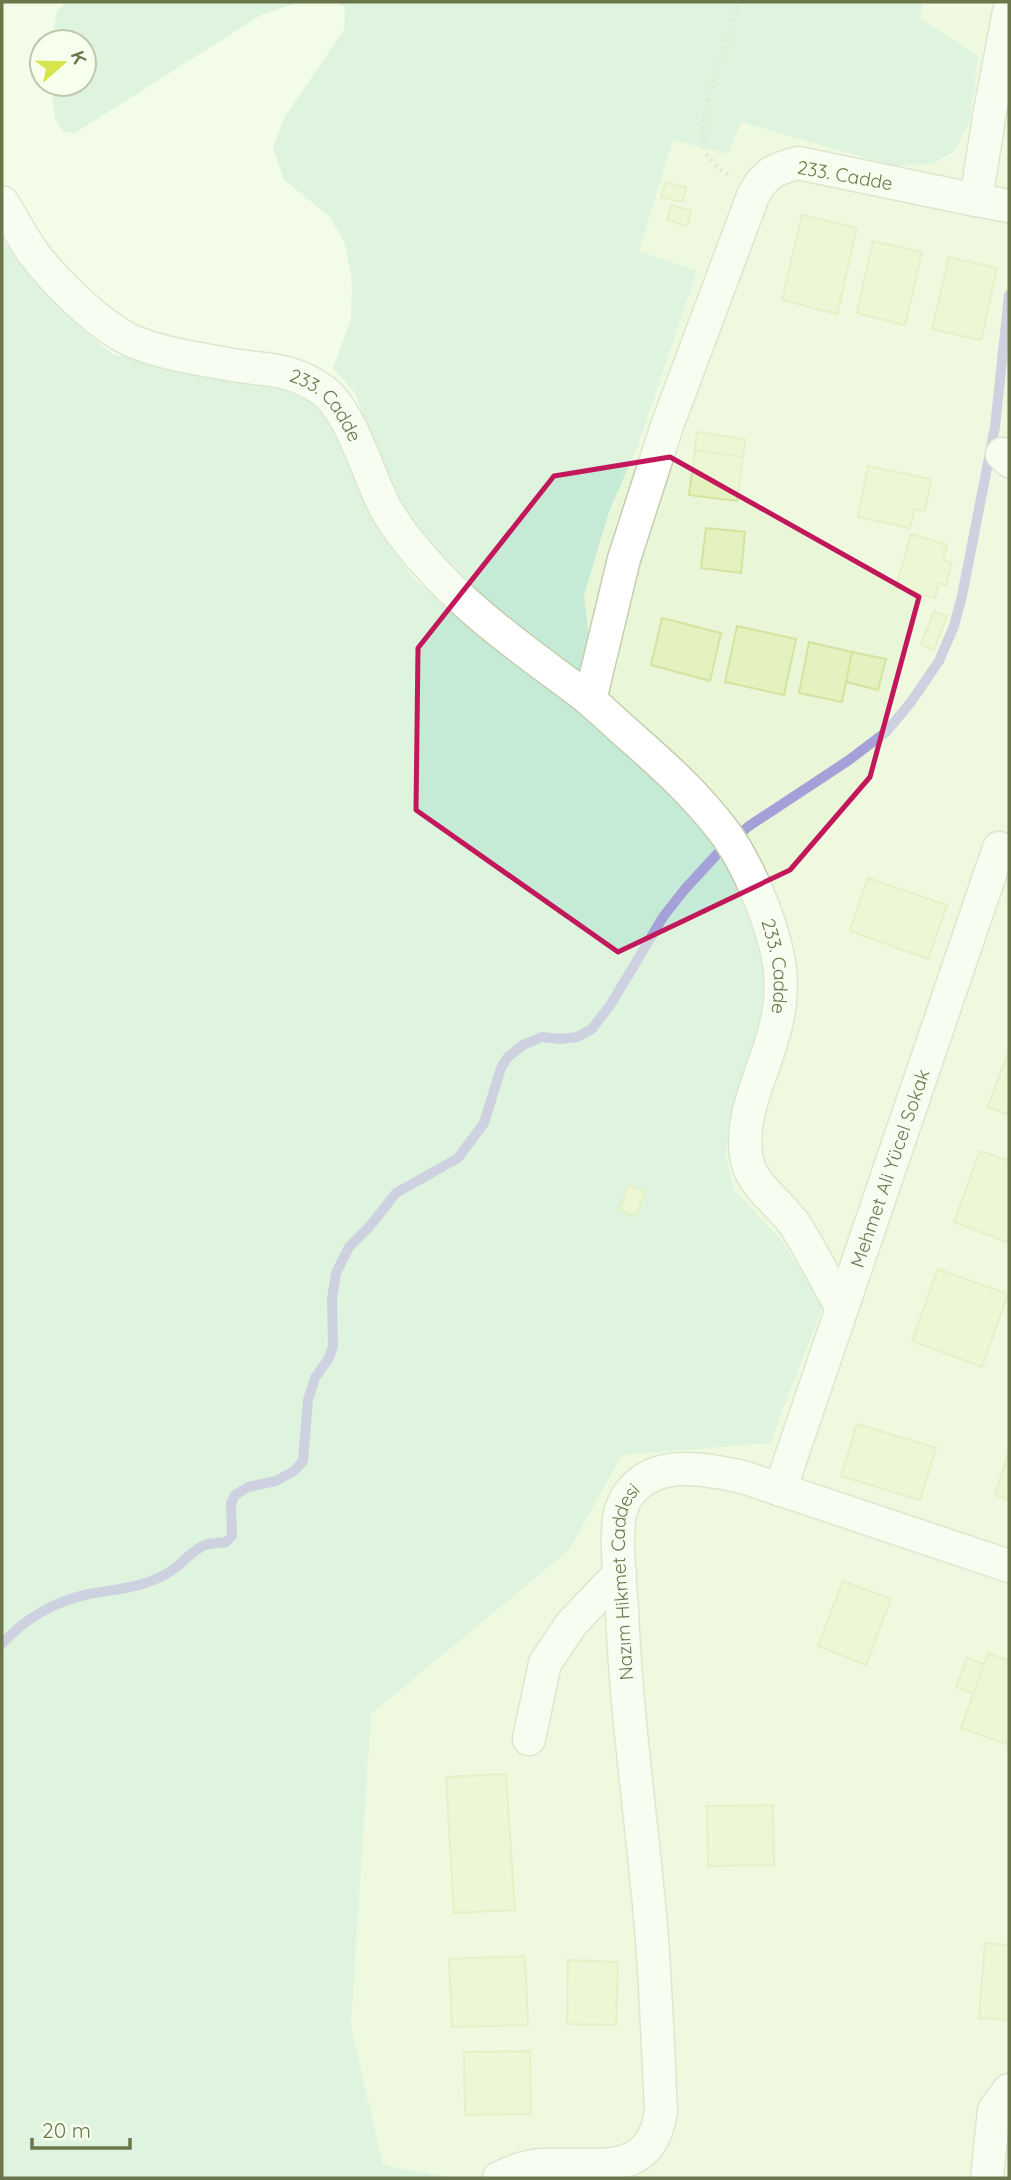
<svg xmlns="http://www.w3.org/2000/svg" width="1011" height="2180" font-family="Quicksand,sans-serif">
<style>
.residential{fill:#e9f6d8}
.green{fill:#c5ead6}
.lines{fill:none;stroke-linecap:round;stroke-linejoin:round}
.stream{stroke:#a3a1d8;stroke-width:10}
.building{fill:#e4f2bf;stroke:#d3e49f;stroke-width:2}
.minor-casing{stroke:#c4cead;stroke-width:35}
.path{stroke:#c9d7a2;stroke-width:4.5;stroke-dasharray:2 5;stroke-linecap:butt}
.minor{stroke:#fff;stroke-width:32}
.marked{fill:none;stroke:#c2185b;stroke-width:5;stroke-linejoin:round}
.labels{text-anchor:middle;stroke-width:7;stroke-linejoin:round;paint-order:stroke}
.street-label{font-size:19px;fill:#6c764b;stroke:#f7ffed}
</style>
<rect width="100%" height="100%" fill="#f2fce7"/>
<path class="residential" d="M924 2H1009V2178H453L383 2165 351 2026 371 1713 569 1550 622 1455 769 1443 780 1238 734 1190 725 1152 734 1110 575 704 589 638 584 595 609 512 638 445 697 271 638 251 673 140 728 154 741 122 894 166 932 164 952 156 970 120 977 62 919 18Z"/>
<path class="green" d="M66 2H300L261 15 75 133 63 132 55 118 51 84H84V42H51L57 11Z
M334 2H924L919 18 978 56 970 120 954 152 932 164 894 166 741 122 728 154 673 140 639 251 697 271 638 445 609 512 584 595 589 638 581 676 551 650 516 626 453 574 411 522 386 472 354 392 333 368 351 319 352 281 345 243 329 216 284 180 273 148 284 118 344 30 345 7Z
M2 240 80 327 112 354 150 363 271 382 300 395 320 407 339 432 380 527 411 576 473 631 575 704 671 794 706 832 734 870 753 917 765 979 761 1028 734 1110 725 1152 734 1190 780 1238 823 1306 770 1443 622 1455 569 1550 371 1714 351 2026 383 2165 453 2178H2Z"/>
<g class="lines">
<path class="stream" d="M2 1644C24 1619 55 1601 89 1594 115 1589 142 1588 166 1574 180 1567 190 1551 205 1545 211 1543 219 1543 226 1542L232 1536 231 1504 235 1495 248 1487 276 1481 294 1471 303 1461 308 1400 315 1378 329 1358 333 1346 332 1299 336 1273 349 1247 370 1226 396 1193 458 1158 484 1123 501 1068 508 1057 523 1045 542 1037 560 1039 577 1037 592 1029 611 1004 663 917 685 889 720 851 749 826 849 760 886 732 911 702 939 661 954 626 962 596 995 427 1009 295"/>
</g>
<path class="building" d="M666 182 686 188 682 202 661 197Z
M671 205 691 211 687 226 667 220Z
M802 215 857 228 837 314 782 300Z
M873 241 922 252 905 325 857 313Z
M949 257 997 268 981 340 932 329Z
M697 432 745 439 743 457 695 450Z
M695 450 743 457 737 501 689 495Z
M868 466 931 479 925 511 914 509 910 528 858 517Z
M706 528 745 532 741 573 701 568Z
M911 534 947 545 943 560 952 563 946 585 939 583 935 598 896 587Z
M934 611 947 616 934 650 921 645Z
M662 618 721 633 710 681 651 665Z
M737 626 796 639 784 695 725 682Z
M809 642 852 652 842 702 799 693Z
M852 652 886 659 878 690 846 682Z
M868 878 947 905 928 959 850 931Z
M1009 1050V1115L988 1107Z
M980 1151 1009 1161V1243L954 1222Z
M629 1185 645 1191 636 1216 619 1210Z
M938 1269 1008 1294 982 1367 912 1341Z
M857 1424 936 1448 920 1500 841 1476Z
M1009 1451V1500L995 1495Z
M843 1581 891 1599 866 1665 818 1646Z
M988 1653 1009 1661V1745L961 1728Z
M967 1658 984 1664 973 1694 956 1687Z
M506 1774 515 1910 454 1913 446 1777Z
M773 1805 774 1865 708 1866 707 1806Z
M985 1943 1009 1945V2020L979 2018Z
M525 1956 528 2025 452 2027 449 1959Z
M568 1960 618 1962 616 2025 567 2024Z
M530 2051 531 2114 465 2115 464 2052Z"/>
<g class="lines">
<g class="minor-casing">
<g id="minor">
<path d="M1009 12 990 111 976 200 1009 206"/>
<path id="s1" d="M2 202C13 219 22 238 34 254 56 283 98 324 130 340 159 353 195 358 227 364 263 371 287 366 321 389 351 409 368 476 386 509 395 526 409 543 422 558 470 614 527 652 585 696 601 709 615 723 630 736 663 765 695 794 722 829 748 863 774 925 780 969 782 988 780 1010 775 1029 765 1070 740 1113 746 1155 750 1187 781 1202 797 1228 813 1254 827 1282 842 1308"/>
<path d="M1002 454 1009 461"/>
<path d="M590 700 624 559 667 426 753 196C764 174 774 169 798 163L976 200"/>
<path id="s2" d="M780 1490 999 848 1009 852"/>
<path d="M529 1739 545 1663 572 1623 620 1573"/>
<path id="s3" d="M499 2178C512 2172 525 2166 541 2165 597 2162 650 2180 661 2112 658 2050 656 1988 651 1927 642 1821 626 1715 622 1609 620 1581 615 1540 620 1513 622 1508 625 1498 629 1494 655 1458 706 1469 743 1477L1009 1566"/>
<path d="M987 2178 994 2110 1009 2090"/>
</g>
</g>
<path class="path" d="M728 174 720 170 706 154 702 136 707 102 739 2"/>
<use href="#minor" class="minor"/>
</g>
<path d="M0 0H1011V2180H0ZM670 457 919 597 870 777 790 870 618 952 416 810 418 648 554 476Z" fill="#f2fce7" fill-opacity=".55" fill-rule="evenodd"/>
<path class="marked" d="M670 457 919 597 870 777 790 870 618 952 416 810 418 648 554 476Z"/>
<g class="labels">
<g class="street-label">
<text transform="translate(845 175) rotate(10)" y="7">233. Cadde</text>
<text dy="7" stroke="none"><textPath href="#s1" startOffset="404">233. Cadde</textPath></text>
<text dy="7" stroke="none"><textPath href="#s1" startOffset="1143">233. Cadde</textPath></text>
<text dy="7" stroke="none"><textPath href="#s2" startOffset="340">Mehmet Ali Yücel Sokak</textPath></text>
<text dy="7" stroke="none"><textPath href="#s3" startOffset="726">Nazım Hikmet Caddesi</textPath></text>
</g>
</g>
<rect width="1011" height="2180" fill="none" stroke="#6c764b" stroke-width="7"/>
<g transform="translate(63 63) rotate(70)"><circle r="33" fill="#f7ffed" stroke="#bfc8ac" stroke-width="2"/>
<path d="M0-5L12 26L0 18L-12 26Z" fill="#d7e54d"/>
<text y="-10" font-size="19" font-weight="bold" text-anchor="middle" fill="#6c764b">K</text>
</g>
<path d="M32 2138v10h98v-10" fill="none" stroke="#6c764b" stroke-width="3.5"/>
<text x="42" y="2138" font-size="21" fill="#6c764b" stroke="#f7ffed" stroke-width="5" paint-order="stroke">20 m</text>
</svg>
